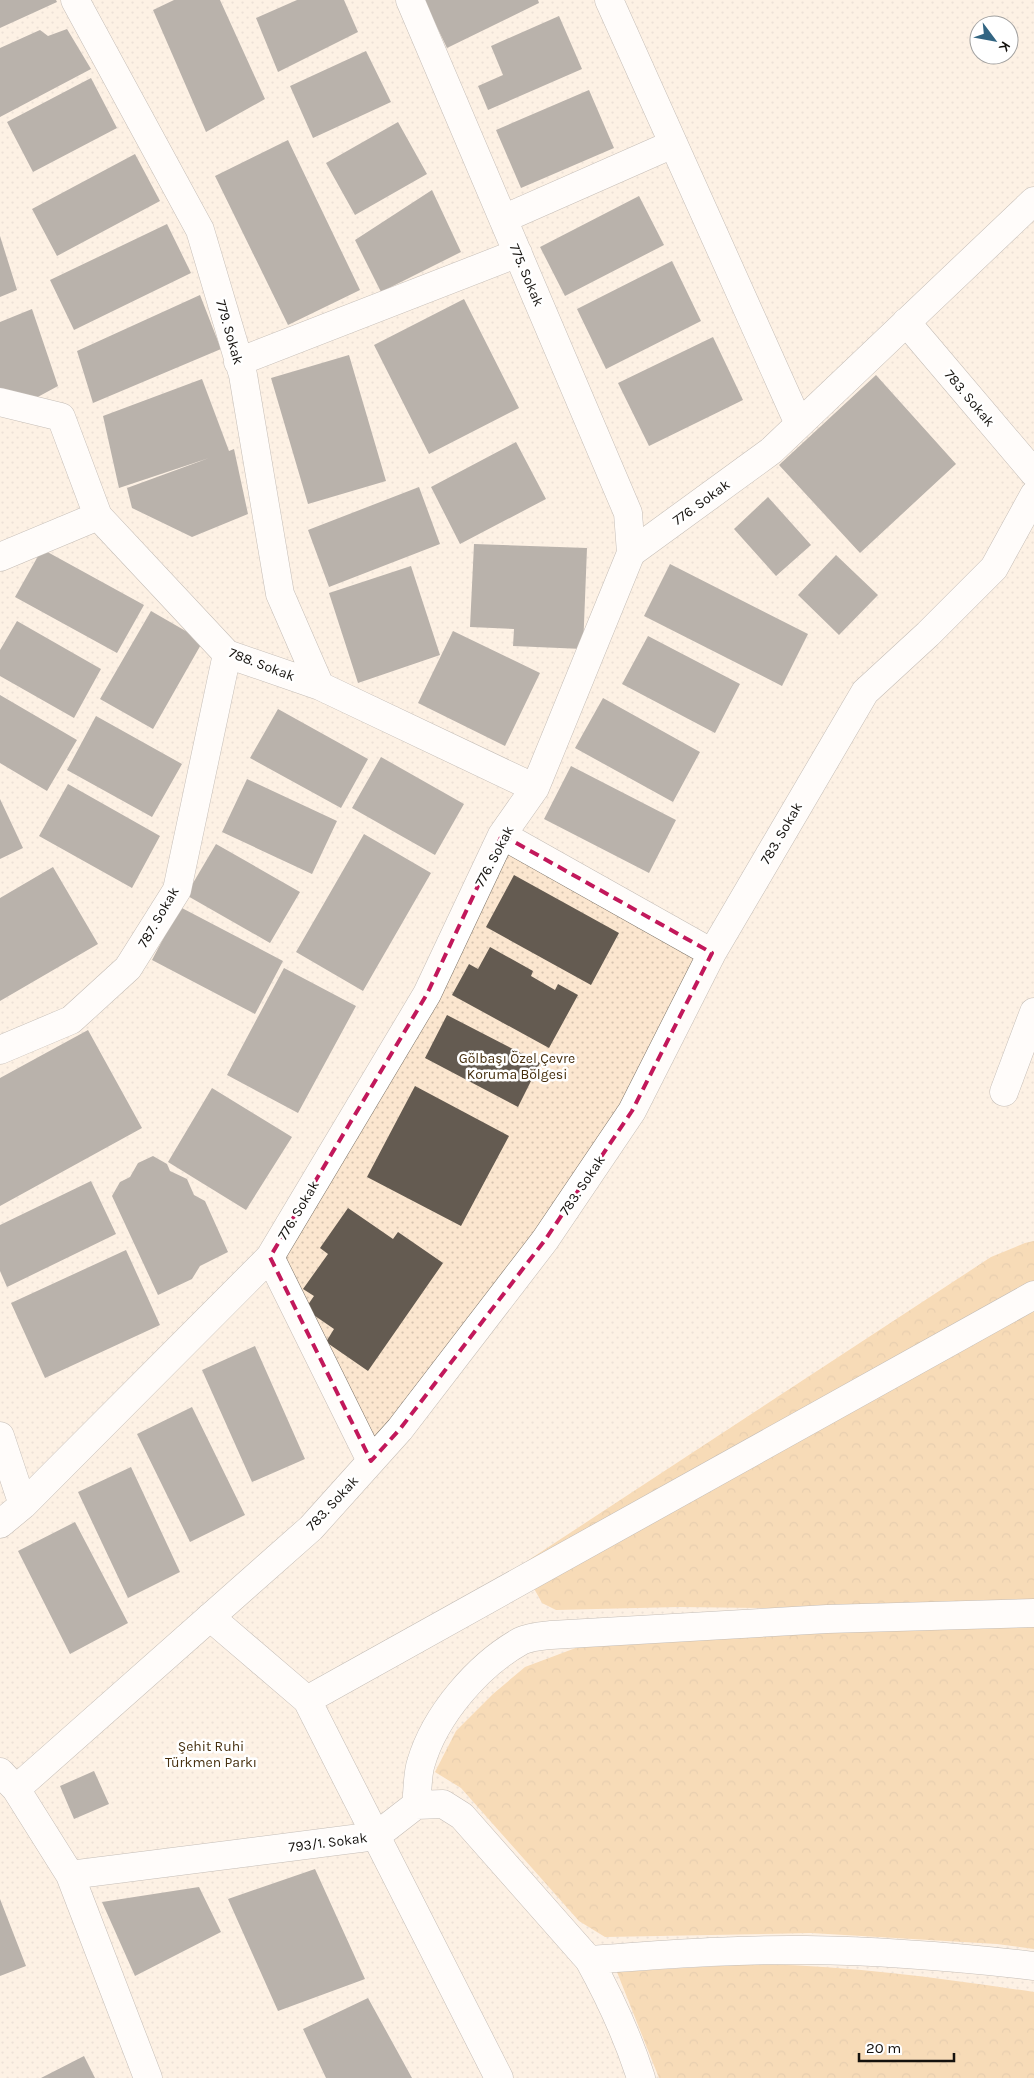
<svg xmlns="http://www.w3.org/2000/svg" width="1034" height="2078" font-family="Karla,sans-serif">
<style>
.green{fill:url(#green-dots);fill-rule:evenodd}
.forest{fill:url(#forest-crowns)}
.building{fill:#645b51}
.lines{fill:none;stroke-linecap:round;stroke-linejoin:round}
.minor-casing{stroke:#7e756a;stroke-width:29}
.minor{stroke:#fff;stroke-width:28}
.marked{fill:none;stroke:#c2185b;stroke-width:4;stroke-dasharray:10 6;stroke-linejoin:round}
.labels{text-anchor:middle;stroke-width:5;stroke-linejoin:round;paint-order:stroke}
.street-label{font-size:14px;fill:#15120e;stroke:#fff}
.park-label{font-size:14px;fill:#462f0e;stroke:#fff}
</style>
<defs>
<pattern id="green-dots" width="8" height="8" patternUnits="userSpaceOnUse" patternTransform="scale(1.25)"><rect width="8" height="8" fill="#fbe6cf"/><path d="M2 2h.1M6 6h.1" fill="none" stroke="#d6c4b1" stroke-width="1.8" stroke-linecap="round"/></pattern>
<pattern id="forest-crowns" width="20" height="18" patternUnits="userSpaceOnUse" patternTransform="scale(1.25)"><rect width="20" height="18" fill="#eeb56a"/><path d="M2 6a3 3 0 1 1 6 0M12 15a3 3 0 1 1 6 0" fill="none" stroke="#cb9b5b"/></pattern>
</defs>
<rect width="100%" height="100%" fill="#fffaf5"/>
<path class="green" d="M0 0H1034V2078H0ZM979 25H1009V55H979Z"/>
<path class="forest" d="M1034 1241V1611L678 1607 556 1610 542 1603 531 1583 518 1567 991 1257 1025 1243Z
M1034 1624V1949L997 1944 811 1933 605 1937 579 1921 461 1788 435 1772 456 1731 493 1694 525 1667 581 1646 933 1626Z
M752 1964C849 1965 939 1978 1034 1992V2078H659L617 1972Z"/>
<path class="building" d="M0 0H56L57 2 0 28Z
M174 0H220L265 99 206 132 153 10Z
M297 0H344L358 32 278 72 256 18Z
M424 0H538L539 3 447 48Z
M559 16 582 69 488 110 478 86 503 75 491 46Z
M67 29 91 69 0 117V48L40 30 48 36Z
M366 51 391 102 313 138 290 86Z
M91 78 117 128 33 172 7 122Z
M589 90 614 148 521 188 496 130Z
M398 122 427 174 355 215 326 163Z
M288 140 360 290 288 325 215 176Z
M135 154 160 201 57 256 32 209Z
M432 190 461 252 381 292 355 240Z
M639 196 664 245 565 296 540 247Z
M167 224 191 273 74 330 50 280Z
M0 236 17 290 0 297Z
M672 261 701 321 606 369 577 309Z
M200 295 221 349 93 403 77 351Z
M464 299 519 408 429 454 374 345Z
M32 309 58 386 34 399 0 392V322Z
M713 337 743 400 649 446 618 383Z
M349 355 386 481 308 504 271 378Z
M876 375 956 464 860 553 779 465Z
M202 379 229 451 234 449 248 514 192 537 132 508 127 488 209 458 119 488 103 416Z
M516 442 546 499 460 544 431 487Z
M419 487 440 544 329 587 308 530Z
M768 497 811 545 776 576 734 529Z
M474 544 587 548 583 649 513 646 514 629 470 627Z
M42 549 144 605 117 653 15 597Z
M836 555 878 595 839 635 798 595Z
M670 564 808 634 782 686 644 616Z
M411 566 440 655 358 683 329 593Z
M151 611 203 641 153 729 100 699Z
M17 621 101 669 74 718 0 676V650Z
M453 631 540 673 505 746 418 703Z
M648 636 740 684 715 733 622 684Z
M0 695 77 740 47 791 0 763Z
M603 698 700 752 673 802 575 748Z
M278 709 368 759 341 808 250 758Z
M96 716 182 764 152 817 67 770Z
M381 757 464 804 435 855 352 808Z
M571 766 676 820 649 873 544 819Z
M247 779 337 821 312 874 222 832Z
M68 784 160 836 132 888 39 836Z
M0 799 23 848 0 859Z
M364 834 431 873 363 991 296 952Z
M216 844 300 892 270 943 186 895Z
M53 867 98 944 0 1001V898Z
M514 875 619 933 591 985 486 927Z
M180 907 283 961 255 1014 152 960Z
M490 947 533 971 531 976 555 990 558 984 578 995 549 1048 452 995 469 964 478 969Z
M284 968 356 1006 298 1113 227 1075Z
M447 1015 540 1063 518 1107 425 1058Z
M88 1030 142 1128 0 1206V1078Z
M415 1086 509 1136 461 1226 367 1177Z
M212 1088 292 1137 246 1210 168 1162Z
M153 1156 167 1164 170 1171 187 1179 194 1195 205 1201 228 1252 200 1266 192 1279 158 1295 112 1196 120 1182 130 1177 138 1163Z
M91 1181 116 1234 7 1287 0 1271V1225Z
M348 1208 393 1239 398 1232 443 1263 368 1371 326 1342 334 1329 305 1309 314 1296 303 1289 328 1254 320 1248Z
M126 1250 160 1325 45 1378 11 1303Z
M255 1346 305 1459 252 1482 202 1370Z
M192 1407 245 1515 190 1542 137 1434Z
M131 1467 180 1572 128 1598 78 1492Z
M75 1522 128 1623 70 1654 18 1551Z
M94 1771 109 1804 74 1819 60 1786Z
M315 1869 365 1979 278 2011 228 1899Z
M199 1887 221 1932 135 1976 102 1902Z
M0 1899 26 1966 0 1976Z
M368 1998 412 2078H326L303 2029Z
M84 2056 95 2078H41Z"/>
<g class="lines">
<g class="minor-casing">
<path id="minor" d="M75 0 200 230 243 375 280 594 320 686
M410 0 628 513 631 553
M609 0 799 424
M503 219 673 144
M906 322 1034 473
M238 362 518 253
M0 402 61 417 98 516
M0 557 98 516 227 654 320 686 535 788
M502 835 712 953
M0 1050 71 1020 128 968 177 890 227 654
M1004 1092 1034 1012
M270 1257 371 1461
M0 1436 23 1505
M0 1524 23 1505 270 1257 427 994 502 835 535 788 631 553 771 451 1034 201
M210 1617 307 1700 376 1836 416 1805 443 1804 462 1816 589 1960C610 1998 628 2037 641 2078
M307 1700 1034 1295
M0 1772 16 1789 70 1875 148 2078
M16 1789 311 1528 400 1429 545 1240 632 1111 712 953 865 692 928 634 994 568 1034 495
M416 1805C418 1791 417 1775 421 1763 435 1715 478 1665 521 1641 529 1637 541 1636 551 1635L827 1619 1034 1613
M70 1875 376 1836 499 2078
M589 1960C661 1955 733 1949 806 1950 882 1951 958 1957 1034 1966"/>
</g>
<use href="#minor" class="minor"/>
</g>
<path d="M0 0H1034V2078H0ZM502 835 712 953 632 1111 545 1240 400 1429 371 1461 270 1257 427 994Z" fill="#fffaf5" fill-opacity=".55" fill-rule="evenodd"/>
<path class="marked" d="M502 835 712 953 632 1111 545 1240 400 1429 371 1461 270 1257 427 994Z"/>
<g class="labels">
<g class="street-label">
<text transform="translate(527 275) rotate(67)" y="5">775. Sokak</text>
<text transform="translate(230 332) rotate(74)" y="5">779. Sokak</text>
<text transform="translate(970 398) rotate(50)" y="5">783. Sokak</text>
<text transform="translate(701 502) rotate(-36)" y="5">776. Sokak</text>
<text transform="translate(262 664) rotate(21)" y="5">788. Sokak</text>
<text transform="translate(781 833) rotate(-60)" y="5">783. Sokak</text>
<text transform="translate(494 856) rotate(-62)" y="5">776. Sokak</text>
<text transform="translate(158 917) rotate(-60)" y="5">787. Sokak</text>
<text transform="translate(582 1185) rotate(-56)" y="5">783. Sokak</text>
<text transform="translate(298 1210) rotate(-59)" y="5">776. Sokak</text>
<text transform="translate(332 1503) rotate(-47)" y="5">783. Sokak</text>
<text transform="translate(328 1842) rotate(-7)" y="5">793/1. Sokak</text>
</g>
<g class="park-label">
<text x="517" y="1063">Gölbaşı Özel Çevre<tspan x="517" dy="16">Koruma Bölgesi</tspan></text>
<text x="211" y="1751">Şehit Ruhi<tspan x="211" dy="16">Türkmen Parkı</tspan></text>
</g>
</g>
<g transform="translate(994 40) rotate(122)"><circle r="24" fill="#ffffff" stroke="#a1a09f"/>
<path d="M0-4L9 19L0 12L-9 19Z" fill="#326582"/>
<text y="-8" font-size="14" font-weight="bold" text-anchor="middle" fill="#15120e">K</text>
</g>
<path d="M859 2053v8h95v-8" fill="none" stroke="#15120e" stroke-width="2.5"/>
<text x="866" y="2053" font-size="15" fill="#15120e" stroke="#ffffff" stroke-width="4" paint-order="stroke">20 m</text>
</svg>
